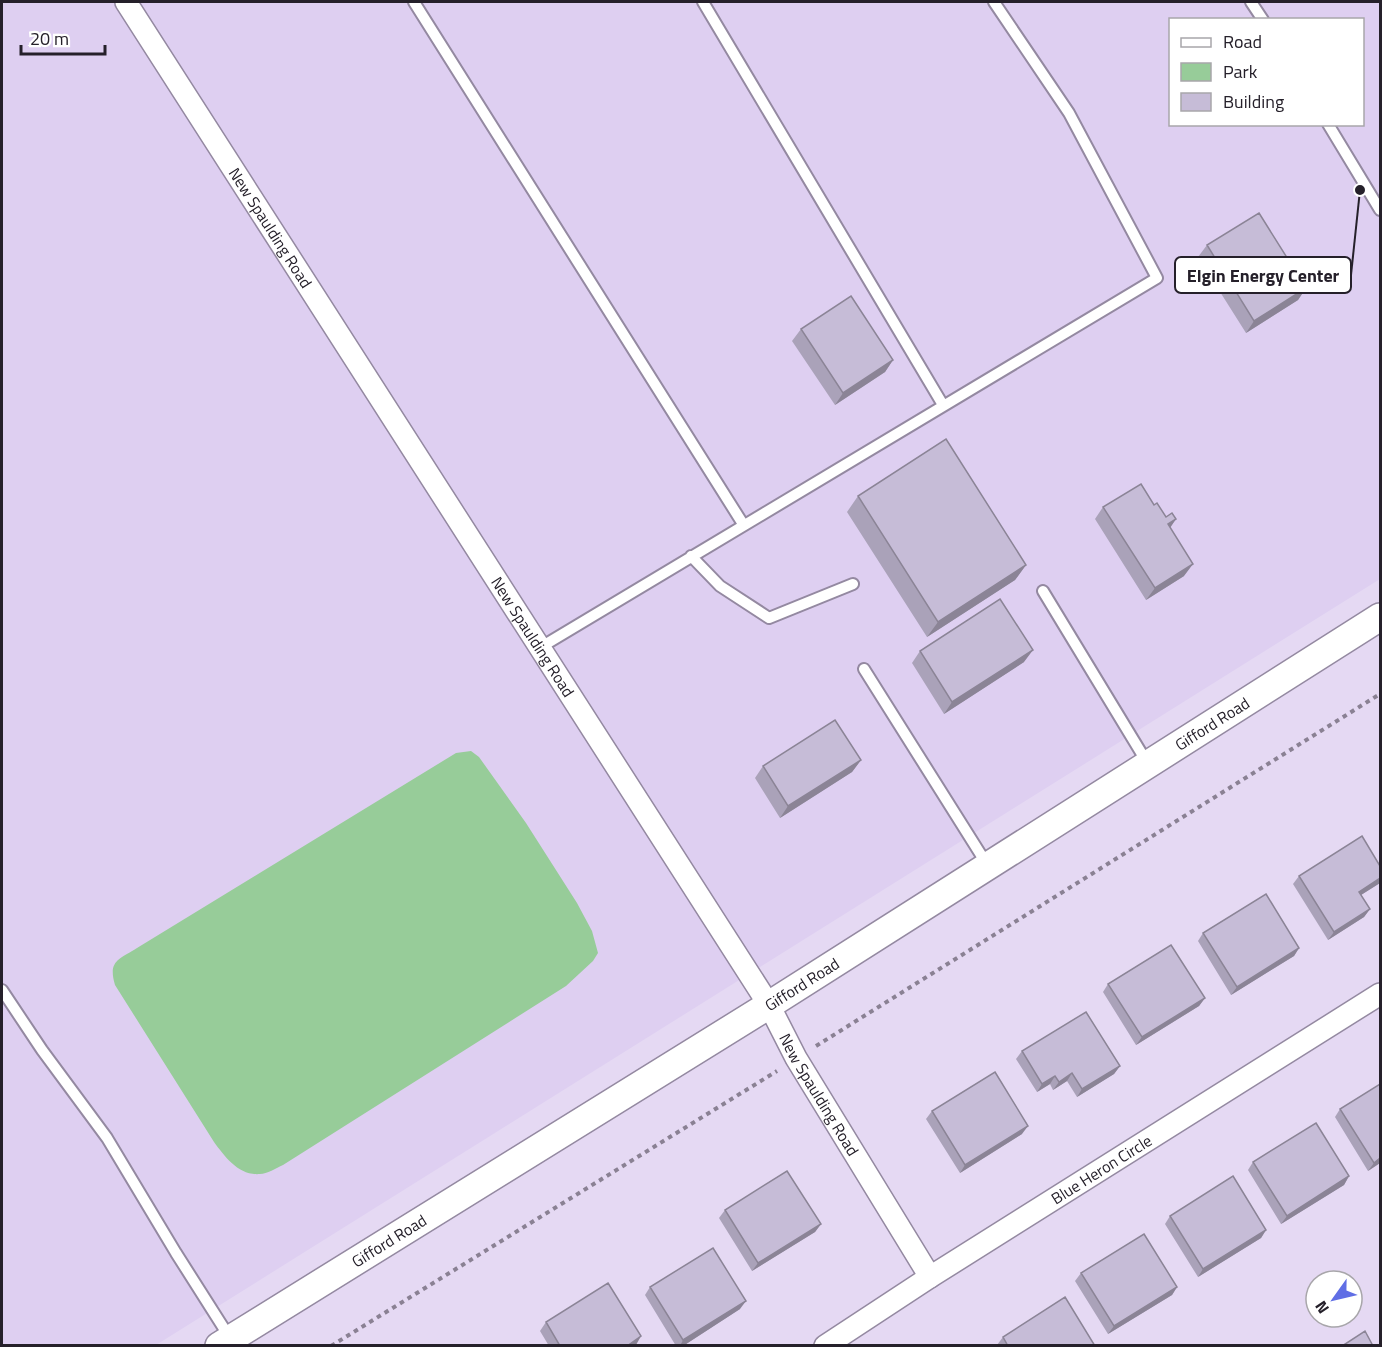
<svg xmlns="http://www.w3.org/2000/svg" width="1382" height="1347" font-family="'Titillium Web',sans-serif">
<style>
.built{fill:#decff1;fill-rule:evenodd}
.green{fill:#97cc99}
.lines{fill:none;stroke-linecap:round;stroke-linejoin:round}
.service-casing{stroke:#9489a1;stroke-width:14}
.minor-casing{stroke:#9489a1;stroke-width:24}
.tertiary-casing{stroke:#9489a1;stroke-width:30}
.path{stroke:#8a8193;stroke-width:4;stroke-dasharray:4.5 4.5;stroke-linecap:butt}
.service{stroke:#fff;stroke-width:10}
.minor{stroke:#fff;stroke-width:21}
.tertiary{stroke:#fff;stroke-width:27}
.wall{fill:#aaa2b9}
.shaded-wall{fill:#8b8496}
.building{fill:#c6bcd7;stroke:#8b8496;stroke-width:1.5}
.labels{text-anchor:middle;stroke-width:5;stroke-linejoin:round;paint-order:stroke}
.street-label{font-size:16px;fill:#25202a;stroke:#fff}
.leader{fill:none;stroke:#25202a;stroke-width:2}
.callout-dot{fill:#25202a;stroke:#fff;stroke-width:2}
.callout{fill:#fff;stroke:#25202a;stroke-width:2}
.callout-label{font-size:18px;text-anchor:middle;font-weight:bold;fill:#25202a}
</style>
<rect width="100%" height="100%" fill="#e5d9f3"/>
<path class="built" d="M2 2H1380V579L156 1345 2 1346ZM1170 20H1362V124H1170Z"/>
<path class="green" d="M471 751 479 757 526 823 577 903 592 931 598 953 593 961 566 986 283 1165C276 1168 267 1174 260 1174 239 1176 225 1157 214 1142L115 985C108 961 118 960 137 948L456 753Z"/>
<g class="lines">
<g class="service-casing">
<path id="service" d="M414 2 743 524
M703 2 943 405
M1251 2 1263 20
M1328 124 1380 210
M691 556 720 586 769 618 853 584
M1043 591 1148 764
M541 647 1157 278 1069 113 994 2
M864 669 988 866
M2 990 42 1050 107 1138 176 1253 230 1338"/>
</g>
<g class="minor-casing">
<g id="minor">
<path id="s1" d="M126 2 769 1005 796 1058 930 1277"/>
<path id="s2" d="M825 1346 930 1277 1380 994"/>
</g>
</g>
<g class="tertiary-casing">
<g id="tertiary">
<path id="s3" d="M219 1346 769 1005 1380 617"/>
</g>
</g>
<path class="path" d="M816 1046 1380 694
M331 1346 777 1071"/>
<use href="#service" class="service"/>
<use href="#minor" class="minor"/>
<use href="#tertiary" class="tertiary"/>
</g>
<path class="wall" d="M1207 245 1306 288 1298 300 1246 333 1198 257Z
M801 329 893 360 885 372 835 405 792 341Z
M858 496 1026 565 1015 580 927 637 847 512Z
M1154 505 1166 517 1176 519 1170 527 1184 576 1146 600 1095 519 1103 507Z
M920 651 1024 662 944 714 912 663Z
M861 760 852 772 780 818 755 778 763 766Z
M1299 876 1380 883 1361 895 1370 909 1364 917 1328 940 1293 884Z
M1203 933 1299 948 1294 956 1231 995 1198 941Z
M1108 984 1205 998 1199 1006 1136 1045 1103 992Z
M1022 1051 1120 1066 1114 1074 1077 1097 1067 1081 1053 1090 1050 1084 1037 1092 1016 1059Z
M1340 1109 1380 1163 1368 1171 1335 1117Z
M932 1111 1022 1134 960 1173 926 1119Z
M1253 1162 1349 1176 1344 1185 1281 1224 1248 1170Z
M725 1210 821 1224 815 1232 752 1271 719 1218Z
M1170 1216 1266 1230 1261 1238 1198 1277 1165 1224Z
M1081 1273 1177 1287 1172 1295 1108 1334 1075 1281Z
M650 1287 740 1309 683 1346H676L645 1295Z
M546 1322 641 1336 634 1346H549L540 1331Z
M1003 1337 1095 1346H997V1345Z"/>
<path class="shaded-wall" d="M1306 288 1298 300 1246 333 1254 321Z
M893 360 885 372 835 405 843 393Z
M1176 519 1168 531V524Z
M1193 564 1184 576 1146 600 1155 588Z
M1026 565 1015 580 927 637 938 622Z
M1033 650 1024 662 944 714 952 702Z
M861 760 852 772 780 818 788 806Z
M1380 878V883L1353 900 1359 892Z
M1370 909 1364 917 1328 940 1334 932Z
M1299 948 1294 956 1231 995 1237 987Z
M1205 998 1199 1006 1136 1045 1142 1037Z
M1120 1066 1114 1074 1077 1097 1082 1089Z
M1072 1073 1067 1081 1053 1090 1059 1082Z
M1055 1076 1050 1084 1037 1092 1042 1084Z
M1028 1126 1022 1134 960 1173 965 1165Z
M1380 1158V1163L1368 1171 1374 1163Z
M1349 1176 1344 1185 1281 1224 1287 1216Z
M821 1224 815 1232 752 1271 758 1263Z
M1266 1230 1261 1238 1198 1277 1203 1269Z
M1177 1287 1172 1295 1108 1334 1114 1326Z
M746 1301 740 1309 683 1346H680L683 1340Z
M641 1336 636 1345 634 1346H627Z"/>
<path class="building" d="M1259 213 1306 288 1254 321 1207 245Z
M851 296 893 360 843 393 801 329Z
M946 439 1026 565 938 622 858 496Z
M1141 484 1154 505 1157 503 1166 517 1172 513 1176 519 1168 524 1193 564 1155 588 1103 507Z
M1000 599 1033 650 952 702 920 651Z
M835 720 861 760 788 806 763 766Z
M1362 836 1380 866V878L1359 892 1370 909 1334 932 1299 876Z
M1266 894 1299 948 1237 987 1203 933Z
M1171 945 1205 998 1142 1037 1108 984Z
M1086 1012 1120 1066 1082 1089 1072 1073 1059 1082 1055 1076 1042 1084 1022 1051Z
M995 1072 1028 1126 965 1165 932 1111Z
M1380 1084V1158L1374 1163 1340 1109Z
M1316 1123 1349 1176 1287 1216 1253 1162Z
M787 1171 821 1224 758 1263 725 1210Z
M1233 1176 1266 1230 1203 1269 1170 1216Z
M1144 1234 1177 1287 1114 1326 1081 1273Z
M713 1248 746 1301 683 1340 650 1287Z
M608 1283 641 1336 627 1346H560L546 1322Z
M1065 1297 1095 1346H1008L1003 1337Z
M1365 1331 1373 1346H1342Z"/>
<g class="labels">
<g class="street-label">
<text dy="6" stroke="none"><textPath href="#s1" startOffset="268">New Spaulding Road</textPath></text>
<text dy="6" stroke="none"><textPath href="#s1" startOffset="754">New Spaulding Road</textPath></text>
<text dy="6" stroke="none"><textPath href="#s3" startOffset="1172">Gifford Road</textPath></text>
<text dy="6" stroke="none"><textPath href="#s3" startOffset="686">Gifford Road</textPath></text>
<text dy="6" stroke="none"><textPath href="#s1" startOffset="1294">New Spaulding Road</textPath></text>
<text dy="6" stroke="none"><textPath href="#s2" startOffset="328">Blue Heron Circle</textPath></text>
<text dy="6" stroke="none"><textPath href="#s3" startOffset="200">Gifford Road</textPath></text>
</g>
</g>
<path class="leader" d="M1360 190L1351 275"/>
<circle class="callout-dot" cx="1360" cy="190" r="6"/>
<rect class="callout" x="1175" y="257" width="176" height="36" rx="6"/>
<g class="callout-label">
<text x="1263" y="282">Elgin Energy Center</text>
</g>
<rect width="1382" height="1347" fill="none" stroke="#25202a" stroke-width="6"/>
<rect x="1169" y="18" width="195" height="108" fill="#ffffff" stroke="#a8a6aa" stroke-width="1.5"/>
<rect x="1181" y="38" width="30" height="9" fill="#ffffff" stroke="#a8a6aa" stroke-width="1.5"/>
<text x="1223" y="48" font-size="18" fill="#25202a">Road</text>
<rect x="1181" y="63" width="30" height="18" fill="#97cc99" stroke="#a8a6aa" stroke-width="1.5"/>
<text x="1223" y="78" font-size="18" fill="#25202a">Park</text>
<rect x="1181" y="93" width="30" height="18" fill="#c6bcd7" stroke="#a8a6aa" stroke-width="1.5"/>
<text x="1223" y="108" font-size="18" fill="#25202a">Building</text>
<g transform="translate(1334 1299) rotate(236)"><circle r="28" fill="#ffffff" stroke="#a8a6aa" stroke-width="1.5"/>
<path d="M0-4.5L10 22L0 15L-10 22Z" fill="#606ee5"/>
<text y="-9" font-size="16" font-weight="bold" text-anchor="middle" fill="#25202a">N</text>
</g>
<path d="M21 45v9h84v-9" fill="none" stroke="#25202a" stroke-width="3"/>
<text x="30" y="45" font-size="18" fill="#25202a" stroke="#ffffff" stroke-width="4.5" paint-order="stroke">20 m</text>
</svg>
